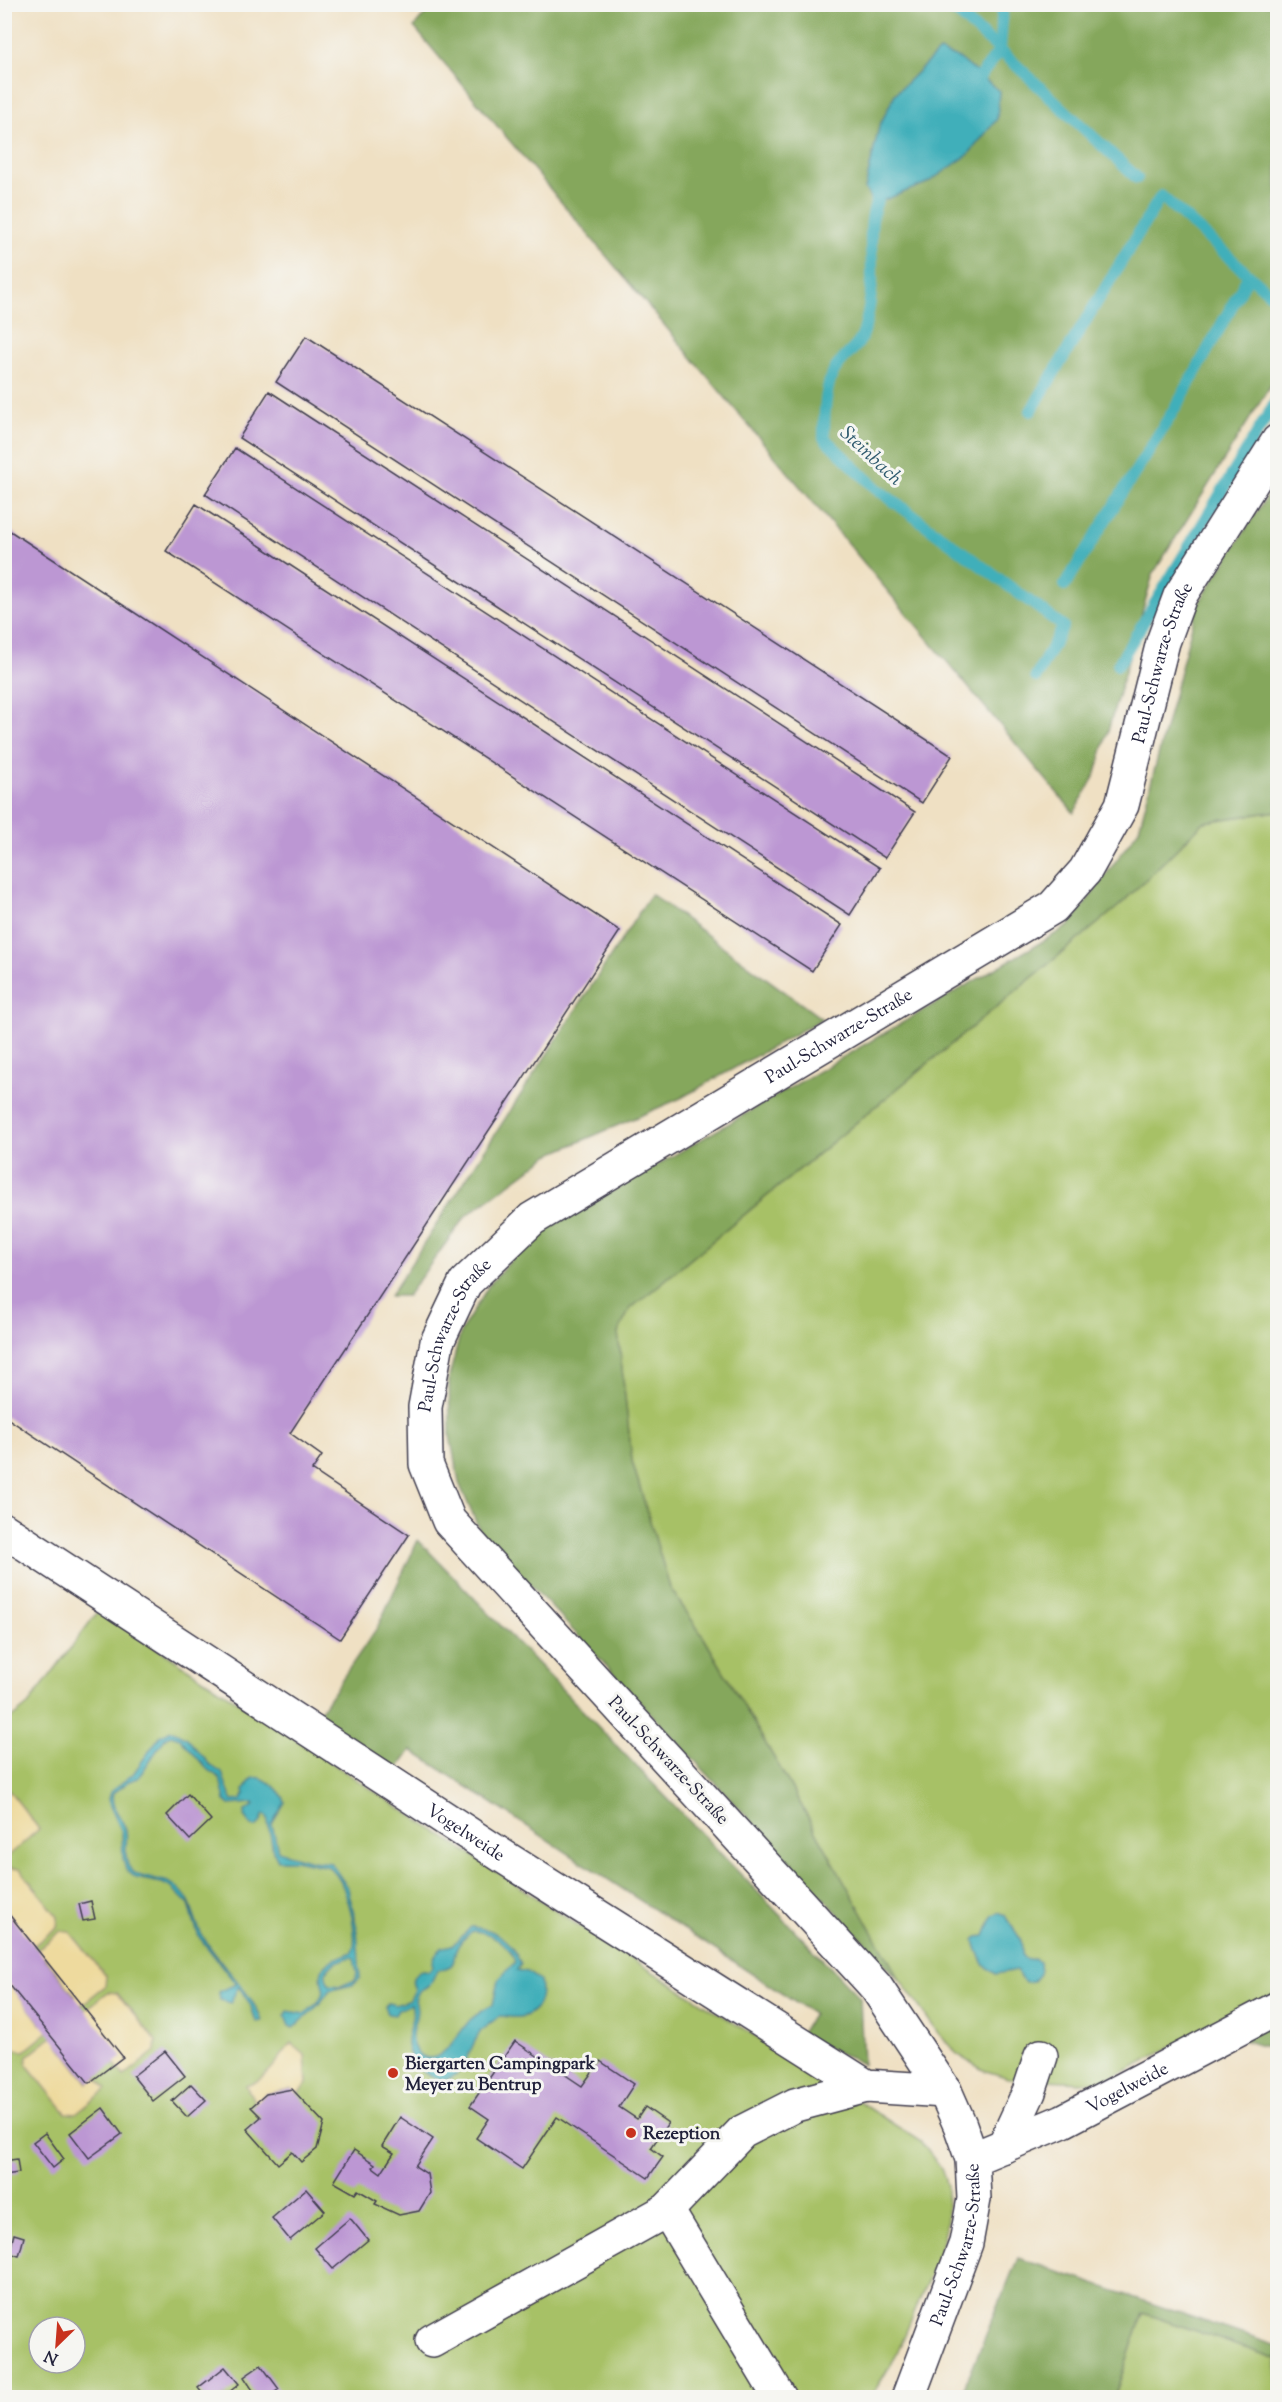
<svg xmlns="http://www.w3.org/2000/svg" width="1282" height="2402" font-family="'Sorts Mill Goudy',serif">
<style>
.green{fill:#a7c166;stroke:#647250;stroke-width:1.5;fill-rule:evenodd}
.forest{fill:#85a75b;stroke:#54644b;stroke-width:1.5}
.sand{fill:#eeda9e;stroke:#887e6c;stroke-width:1.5}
.water{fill:#3fafba;stroke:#30687a;stroke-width:1.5;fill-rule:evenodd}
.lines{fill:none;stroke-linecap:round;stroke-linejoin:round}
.stream{stroke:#3fafba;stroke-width:12}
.building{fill:#bc97d3}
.minor-casing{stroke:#413e4f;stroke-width:36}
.minor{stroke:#fff;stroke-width:33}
.poi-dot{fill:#c8321e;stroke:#f6f6f2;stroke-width:2}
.labels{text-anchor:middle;stroke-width:6;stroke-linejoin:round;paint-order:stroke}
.street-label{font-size:18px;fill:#22223b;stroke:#f6f6f2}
.poi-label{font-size:18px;font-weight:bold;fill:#22223b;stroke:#f6f6f2;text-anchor:start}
.water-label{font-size:20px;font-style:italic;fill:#2e5a6e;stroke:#f6f6f2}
</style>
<rect width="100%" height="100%" fill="#f6f6f2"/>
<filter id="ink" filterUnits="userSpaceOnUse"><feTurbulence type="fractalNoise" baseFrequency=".0167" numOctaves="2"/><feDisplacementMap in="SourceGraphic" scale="12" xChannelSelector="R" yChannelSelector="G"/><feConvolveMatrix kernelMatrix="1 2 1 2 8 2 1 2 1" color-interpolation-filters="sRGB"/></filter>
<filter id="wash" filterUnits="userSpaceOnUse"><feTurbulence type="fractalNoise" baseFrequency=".008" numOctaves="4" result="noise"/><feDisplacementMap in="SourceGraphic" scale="24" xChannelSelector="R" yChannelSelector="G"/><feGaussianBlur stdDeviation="1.35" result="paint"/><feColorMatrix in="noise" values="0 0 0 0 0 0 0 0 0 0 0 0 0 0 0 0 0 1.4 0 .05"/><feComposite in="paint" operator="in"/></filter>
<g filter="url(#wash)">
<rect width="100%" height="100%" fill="#efe0c3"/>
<path class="green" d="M1277 811V1993L1102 2083 1009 2078 983 2070 957 2054 938 2033 900 1980 787 1780 704 1638 670 1588 632 1461 618 1333 630 1309 1120 905 1204 822Z
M99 1610 570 1920 846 2093 921 2142 941 2168 947 2186V2220L939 2253 896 2356 871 2397 5 2398V1723L28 1705ZM39 2327H75V2363H39Z
M1143 2313 1277 2359V2397L1114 2398Z"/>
<path class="forest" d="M434 4 1277 5V375L1153 574 1096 773 1074 813 414 27Z
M1277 480V811L1204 822 1120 905 630 1309 618 1333 632 1461 670 1588 704 1638 787 1780 900 1980 480 1531 459 1483 450 1436 449 1377 461 1331 489 1285 531 1238 1069 926 1139 829 1197 606Z
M651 894 822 1019 681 1098 549 1155 466 1216 407 1296H390Z
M418 1540 860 1998 863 2064 800 2035 813 2014 411 1750 397 1770 316 1717 377 1628Z
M1277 1993V2051L1236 2038Z
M1018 2258 1277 2346V2359L1143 2313 1114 2397H960Z"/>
<path class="sand" d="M5 1785 39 1829 5 1859H4Z
M10 1868 20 1869 58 1917 57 1927 28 1950 5 1909V1872Z
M61 1931 70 1932 106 1976 105 1986 75 2010V1996L44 1957 37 1962 32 1954Z
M5 1977 41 2024 54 2027 25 2051 15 2050 5 2037Z
M108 1992 117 1993 156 2041 155 2051 124 2076 78 2016Z
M58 2032V2044L88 2083 97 2077 107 2089 76 2114 66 2113 27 2065 28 2056Z
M291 2043 305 2055 307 2084 297 2094 291 2089 266 2094 256 2104 246 2086C267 2080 279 2059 291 2043Z"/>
<path class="water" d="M939 51 960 59 999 91 997 119 968 155 927 183 874 204 865 189 879 127 895 94Z
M171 1730 187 1738 210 1765 222 1773 232 1801 241 1800 245 1794 244 1790C246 1787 250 1780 254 1778 264 1774 283 1793 285 1802L272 1824 278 1851 312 1861 331 1863 348 1888 357 1928 360 1978 352 1985 331 1990 312 2012 293 2028 289 2026 285 2016 288 2011 305 2014 318 2002 324 1991C314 1961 332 1961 352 1952 359 1939 349 1900 343 1887 340 1879 335 1873 329 1867L295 1860H278L273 1850 267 1817 264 1814 260 1823 256 1827 252 1826 244 1816 245 1811 255 1805 254 1803 229 1805 225 1801 220 1778 207 1769 180 1738 171 1735 166 1737 138 1778 129 1781 113 1793C109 1808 123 1817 126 1831 128 1842 123 1857 129 1867 138 1882 160 1875 174 1885 194 1899 192 1916 202 1935 220 1966 249 1987 262 2021L256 2022 250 2004 239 1987C233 1992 235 1999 230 2003L220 2000 219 1992 236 1984 199 1937 189 1905 172 1888 162 1883 136 1878 126 1870 123 1859 122 1832 110 1806 108 1799 110 1792 133 1774 160 1736ZM351 1957 354 1958 357 1974 355 1980 341 1986 330 1985C317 1968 337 1961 351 1957Z
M999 1912 1005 1915C1009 1925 1017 1931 1021 1941 1022 1946 1022 1951 1022 1956L1027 1960 1033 1959 1039 1962 1040 1974 1033 1982 1025 1983 1016 1970 996 1974C984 1967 977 1954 974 1940L977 1937 985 1936 993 1915Z
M471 1927C496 1928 511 1941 521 1964L517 1970 527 1972 540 1981C543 1997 538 2016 519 2017 512 2018 507 2016 500 2016 494 2021 486 2025 481 2031 467 2049 463 2093 428 2075 418 2070 411 2060 408 2050 403 2034 417 2020 411 2004L398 2010 395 2015 388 2014 385 2007 389 2003 395 2005 410 2000 415 1989C408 1979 417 1967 429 1971L433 1967C432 1957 436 1953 443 1947 455 1947 463 1935 471 1927ZM472 1931C492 1932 509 1943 515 1962L498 1980 493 2005C485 2009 477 2014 470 2020 459 2032 441 2067 422 2056 417 2053 413 2047 412 2041 410 2026 421 2017 415 2000L419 1991 430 1985 437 1970C462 1965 449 1961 458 1946 461 1941 467 1936 472 1931Z"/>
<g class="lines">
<path class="stream" d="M947 4 1000 50 1137 178
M970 85 981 75 1000 50 1003 4
M881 192C865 221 873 250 872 281 871 297 868 316 864 331 860 348 842 356 834 371 825 386 824 421 824 438L877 489 1063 626 1036 677
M1031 411 1161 196 1278 301
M1065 585 1180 400 1249 275
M1118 665 1278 398"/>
</g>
<g id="blocks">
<path class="building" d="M306 336 952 756 922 803 276 382Z
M269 391 915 812 885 858 239 438Z
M235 448 880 868 850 915 205 494Z
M196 504 842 925 812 971 166 551Z
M4 527 620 931 290 1433 322 1456 312 1470 409 1535 340 1639 4 1416Z
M188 1794 211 1820 190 1840 167 1815Z
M91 1901 95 1919 83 1921 79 1904Z
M4 1908 123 2057 89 2083 4 1978Z
M515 2041 582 2086 600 2061 634 2084 619 2107 637 2119 645 2107 668 2123 651 2148 663 2157 648 2178 557 2117 522 2169 476 2138 489 2119 470 2106Z
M165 2051 185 2076 153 2101 133 2076Z
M191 2084 206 2100 187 2117 172 2101Z
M292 2089 324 2123 317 2149 301 2162 292 2152 278 2164 247 2129 261 2117 251 2107 266 2094Z
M103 2108 122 2134 89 2158 70 2133Z
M400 2117 433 2139 415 2166 427 2174 430 2193 419 2211 399 2215 375 2204 377 2201 358 2190 355 2194 334 2182 354 2150 375 2164 373 2167 381 2173 394 2153 382 2146Z
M45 2133 64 2159 53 2168 33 2142Z
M17 2159 19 2173 4 2175V2161Z
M306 2189 325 2211 290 2240 272 2218Z
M350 2218 368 2240 333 2269 315 2248Z
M14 2234 24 2237 19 2256 9 2253Z
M261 2365 279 2389 267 2398H258L244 2377Z
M225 2367 239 2384 222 2398H206L198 2388Z"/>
</g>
</g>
<g filter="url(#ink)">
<use href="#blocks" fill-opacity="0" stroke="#413e4f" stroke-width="1.5"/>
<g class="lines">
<g class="minor-casing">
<g id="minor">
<path id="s1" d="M4 1530 504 1857 866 2086 945 2091"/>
<path d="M1004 2146 1029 2092 1041 2056"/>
<path id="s2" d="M972 2159 1063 2121 1278 2008"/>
<path d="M667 2210 780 2398"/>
<path d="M432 2341 667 2210 742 2132 795 2105 866 2086"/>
<path id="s3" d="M908 2398 966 2243 974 2199 972 2159 960 2125 945 2091 876 1987 449 1521 426 1464 425 1407 437 1342 465 1283 532 1219 1053 907 1085 871 1122 805 1163 642 1180 596 1278 441"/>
</g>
</g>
<use href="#minor" class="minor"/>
</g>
</g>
<g class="poi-dot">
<circle cx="393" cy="2073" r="6"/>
<circle cx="631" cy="2133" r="6"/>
</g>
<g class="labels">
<g class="street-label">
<text dy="6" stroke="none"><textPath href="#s3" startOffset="2302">Paul-Schwarze-Straße</textPath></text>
<text dy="6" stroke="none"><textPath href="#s3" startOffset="1780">Paul-Schwarze-Straße</textPath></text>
<text dy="6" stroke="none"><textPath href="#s3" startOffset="1278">Paul-Schwarze-Straße</textPath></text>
<text transform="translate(669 1760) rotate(47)" y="6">Paul-Schwarze-Straße</text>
<text dy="6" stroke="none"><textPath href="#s1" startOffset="552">Vogelweide</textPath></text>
<text dy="6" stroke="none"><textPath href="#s2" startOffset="171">Vogelweide</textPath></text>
<text dy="6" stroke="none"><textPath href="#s3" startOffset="162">Paul-Schwarze-Straße</textPath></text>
</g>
<g class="poi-label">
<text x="405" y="2069">Biergarten Campingpark<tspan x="405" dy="21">Meyer zu Bentrup</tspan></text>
<text x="643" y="2139">Rezeption</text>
</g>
<g class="water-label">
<text transform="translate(872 455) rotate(43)" y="7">Steinbach</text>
</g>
</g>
<rect width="1282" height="2402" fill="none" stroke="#f6f6f2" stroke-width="24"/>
<g transform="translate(57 2345) rotate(205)"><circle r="28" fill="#f6f6f2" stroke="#a1a1a9" stroke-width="1.5"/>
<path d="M0-4.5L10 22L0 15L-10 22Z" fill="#c8321e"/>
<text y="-9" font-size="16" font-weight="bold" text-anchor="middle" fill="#22223b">N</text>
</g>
</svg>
